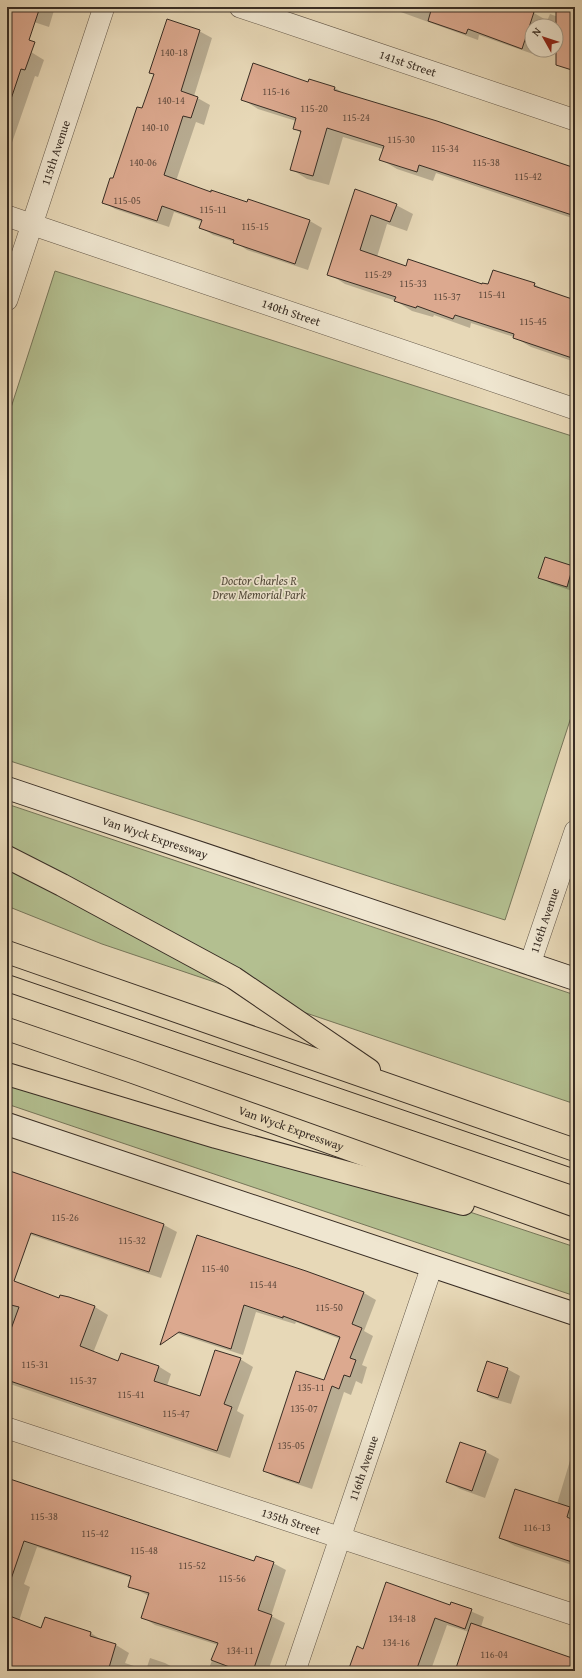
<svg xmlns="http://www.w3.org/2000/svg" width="582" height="1678" font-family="'Gentium Book Plus',serif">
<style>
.green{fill:#b3bf90;stroke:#76765a}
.shadow{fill:#0003}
.building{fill:#dca98f;stroke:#382d24}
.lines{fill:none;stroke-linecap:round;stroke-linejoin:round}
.street-casing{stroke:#645849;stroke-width:22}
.secondary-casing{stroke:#382d24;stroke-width:24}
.highway-casing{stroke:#382d24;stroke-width:24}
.street{stroke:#efe6d0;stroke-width:21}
.secondary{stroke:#efe6d0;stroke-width:22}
.highway{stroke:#e7d8b7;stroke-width:22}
.tram{stroke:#382d24;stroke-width:1}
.labels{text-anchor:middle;stroke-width:3.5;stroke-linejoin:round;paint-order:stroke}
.number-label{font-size:10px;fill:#614c3f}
.street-label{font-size:12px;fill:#382d24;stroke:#efe6d0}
.park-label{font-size:12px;font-style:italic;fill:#514a3a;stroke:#efe6d0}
</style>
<rect width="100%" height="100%" fill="#e7d8b7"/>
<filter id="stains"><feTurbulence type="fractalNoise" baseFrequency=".005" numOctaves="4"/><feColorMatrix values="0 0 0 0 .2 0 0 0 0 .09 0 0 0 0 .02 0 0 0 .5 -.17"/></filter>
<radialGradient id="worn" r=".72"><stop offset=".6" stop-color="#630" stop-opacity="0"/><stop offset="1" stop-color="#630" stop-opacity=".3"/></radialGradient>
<path class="green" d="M55 271 575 437V705L505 920 7 760V420Z
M7 804 575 995V1104L102 944 7 906Z
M7 1068 29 1072 145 1104 575 1247V1296L7 1104Z"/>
<path class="shadow" d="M7 7H55L49 27 7 13Z
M387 7H517L534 13 546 20 543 26H532V50H535L533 54 479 35 478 40Z
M550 14 575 23V73L565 67 556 37V26H545Z
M199 31 212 38 194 96 210 105 204 125 196 122 176 181 211 193 310 221 322 228 308 270 247 250 235 242 213 235 200 227 202 222 174 212 169 227 115 209 103 202 143 110 155 75 151 72Z
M7 45 31 52 44 60 38 77 35 76 7 157Z
M310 80 335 88 345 94 575 168V219L436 173 433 181 397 169 380 159 383 149 343 137 329 185 307 179 291 169 301 133 294 128 296 121 258 109 242 99 309 83Z
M356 190 396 205 413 214 407 231 387 224 377 257 407 267 483 285 534 284 548 292 575 301V362L531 347 514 337 471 323 470 328 434 315 433 317 412 311 396 301 345 284 329 274Z
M545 558 575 568V592L552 584 539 577Z
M7 1172 164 1225 177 1232 161 1278 7 1227Z
M305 1272 364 1293 376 1300 364 1331 373 1336 362 1365 367 1367 362 1384 356 1381 351 1395 344 1392 312 1489 276 1477 264 1471 325 1381 340 1339 296 1322 295 1324 256 1312 243 1355 179 1334 167 1327Z
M7 1280 59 1299 95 1307 108 1315 93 1353 118 1362 158 1366 171 1374 167 1386 201 1397 240 1359 253 1367 237 1411 244 1415 230 1458 7 1383Z
M507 1369 520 1376 511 1404 491 1398 478 1390Z
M461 1443 486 1452 499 1459 485 1498 460 1489 448 1482Z
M575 1444V1566L515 1546 500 1538 557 1504Z
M7 1479 255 1562 273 1563 286 1570 271 1616 285 1623 268 1671H208L218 1645 155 1625 142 1617 149 1596 129 1586 132 1578 37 1547 24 1584 30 1587 19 1621 42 1629 46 1618 91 1633 103 1641 116 1645 129 1653 125 1663 146 1670 150 1658 165 1663 178 1670H7Z
M452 1603 484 1617 481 1627 575 1660V1671H456L469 1632 447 1625 432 1667 443 1671H349L364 1650 451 1606Z"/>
<path class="building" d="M7 7H40L29 40 35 42 25 70 21 69 10 102 7 101Z
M432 7H520L534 12 522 49 468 29 466 34 428 21Z
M556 7H575V71L556 65Z
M167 19 200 30 181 91 198 97 191 118 183 116 164 175 211 192V190L247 202 248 199 310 220 295 264 233 243 234 240 199 228 202 220 162 206 157 221 102 203 110 178H113L137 107 142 108 154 74 149 73Z
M253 63 308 82 309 79 335 87 334 90 437 121 575 168V216L419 165 417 172 379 160 384 146 327 128 313 176 290 170 301 131 293 129 296 118 241 100Z
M355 189 397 204 390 222 371 215 360 250 406 266 408 259 482 284V283L488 284 493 270 535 283 534 286 575 300V359L513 338 514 334 455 315 453 319 417 306 416 308 394 301 396 297 327 275Z
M545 557 573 566 567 587 538 578Z
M7 1170 164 1224 149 1272 31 1233 14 1281 59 1298 60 1295 69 1297 95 1306 80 1346 118 1361 121 1353 159 1366 154 1381 200 1396 215 1350 241 1358 224 1404 232 1407 217 1451 7 1380V1340L19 1307 7 1304Z
M197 1235 306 1271 364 1292 352 1324 362 1328 350 1358 356 1360 350 1377 344 1375 339 1389 332 1386 299 1483 263 1471 296 1371 324 1380 340 1337 283 1316V1318L244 1305 231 1349 179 1332 160 1345Z
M487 1361 508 1368 498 1398 477 1391Z
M460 1442 486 1451 472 1491 446 1482Z
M7 1478 254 1561 256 1556 274 1562 258 1610 272 1615 253 1671H240L211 1660 218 1643 141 1618 149 1593 128 1587 131 1576 24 1541 10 1582 7 1581Z
M515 1489 570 1507 567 1517 575 1521V1563L499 1538Z
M386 1582 450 1605 451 1602 472 1609 465 1629 435 1618 416 1671H348L357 1646 363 1649Z
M7 1615 41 1628 45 1617 91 1632 90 1636 116 1644 108 1671H7Z
M471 1623 575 1659V1671H455Z"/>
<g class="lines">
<g class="street-casing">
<g id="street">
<path id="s1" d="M240 7 575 120"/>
<path id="s2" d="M7 216 575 409"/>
<path id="s3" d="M7 300 104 7"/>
<path id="s4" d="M530 964 575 831"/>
<path id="s5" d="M7 1428 575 1615"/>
<path id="s6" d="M295 1671 432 1266"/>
</g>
</g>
<g class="secondary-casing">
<g id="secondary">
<path id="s7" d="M7 788 575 979"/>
<path d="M7 1124 575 1314"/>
</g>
</g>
<g class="highway-casing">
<g id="highway">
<path d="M7 857 62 885 234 978 369 1070"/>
<path d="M7 952 575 1150"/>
<path id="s8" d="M7 1029 133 1072 575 1230"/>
<path d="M7 1074 216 1137 463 1204"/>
</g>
</g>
<use href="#street" class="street"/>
<use href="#secondary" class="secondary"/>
<use href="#highway" class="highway"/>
<path class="tram" d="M7 974 575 1169
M7 992 575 1186"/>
</g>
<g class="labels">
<g class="number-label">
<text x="174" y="56">140-18</text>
<text x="276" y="95">115-16</text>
<text x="171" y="104">140-14</text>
<text x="314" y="112">115-20</text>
<text x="356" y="121">115-24</text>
<text x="155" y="131">140-10</text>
<text x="401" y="143">115-30</text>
<text x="445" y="152">115-34</text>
<text x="143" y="166">140-06</text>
<text x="486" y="166">115-38</text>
<text x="528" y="180">115-42</text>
<text x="127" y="204">115-05</text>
<text x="213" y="213">115-11</text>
<text x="255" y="230">115-15</text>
<text x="378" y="278">115-29</text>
<text x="413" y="287">115-33</text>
<text x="492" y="298">115-41</text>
<text x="447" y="300">115-37</text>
<text x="533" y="325">115-45</text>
<text x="65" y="1221">115-26</text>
<text x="132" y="1244">115-32</text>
<text x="215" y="1272">115-40</text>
<text x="263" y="1288">115-44</text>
<text x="329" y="1311">115-50</text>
<text x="35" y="1368">115-31</text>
<text x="83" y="1384">115-37</text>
<text x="311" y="1391">135-11</text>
<text x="131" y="1398">115-41</text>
<text x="304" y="1412">135-07</text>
<text x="176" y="1417">115-47</text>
<text x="291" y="1449">135-05</text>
<text x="44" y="1520">115-38</text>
<text x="537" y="1531">116-13</text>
<text x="95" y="1537">115-42</text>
<text x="144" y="1554">115-48</text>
<text x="192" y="1569">115-52</text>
<text x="232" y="1582">115-56</text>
<text x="402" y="1622">134-18</text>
<text x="396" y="1646">134-16</text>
<text x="240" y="1654">134-11</text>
<text x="494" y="1658">116-04</text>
</g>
<g class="street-label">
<text dy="4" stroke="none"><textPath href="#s1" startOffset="177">141st Street</textPath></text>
<text dy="4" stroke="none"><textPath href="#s3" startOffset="155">115th Avenue</textPath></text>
<text dy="4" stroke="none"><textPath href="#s2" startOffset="300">140th Street</textPath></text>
<text dy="4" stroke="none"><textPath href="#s7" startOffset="156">Van Wyck Expressway</textPath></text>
<text dy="4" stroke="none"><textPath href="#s4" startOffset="46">116th Avenue</textPath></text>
<text dy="4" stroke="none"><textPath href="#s8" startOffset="301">Van Wyck Expressway</textPath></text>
<text dy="4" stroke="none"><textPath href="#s6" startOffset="214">116th Avenue</textPath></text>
<text dy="4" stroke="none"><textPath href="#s5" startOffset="299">135th Street</textPath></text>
</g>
<g class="park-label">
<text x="259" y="585">Doctor Charles R<tspan x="259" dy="14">Drew Memorial Park</tspan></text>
</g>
</g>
<rect width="582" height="1678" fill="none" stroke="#e7d8b7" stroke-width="24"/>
<rect x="8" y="8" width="566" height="1662" fill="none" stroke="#382d24" stroke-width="2"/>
<rect x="12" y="12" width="558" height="1654" fill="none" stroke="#382d24"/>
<g transform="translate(544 38) rotate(309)"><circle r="19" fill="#efe6d0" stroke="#a69c8b"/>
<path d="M0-3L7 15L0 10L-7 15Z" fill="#8f2418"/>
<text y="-6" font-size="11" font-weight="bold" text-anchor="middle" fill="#382d24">N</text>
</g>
<rect width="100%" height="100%" filter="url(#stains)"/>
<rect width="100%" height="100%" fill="url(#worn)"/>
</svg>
